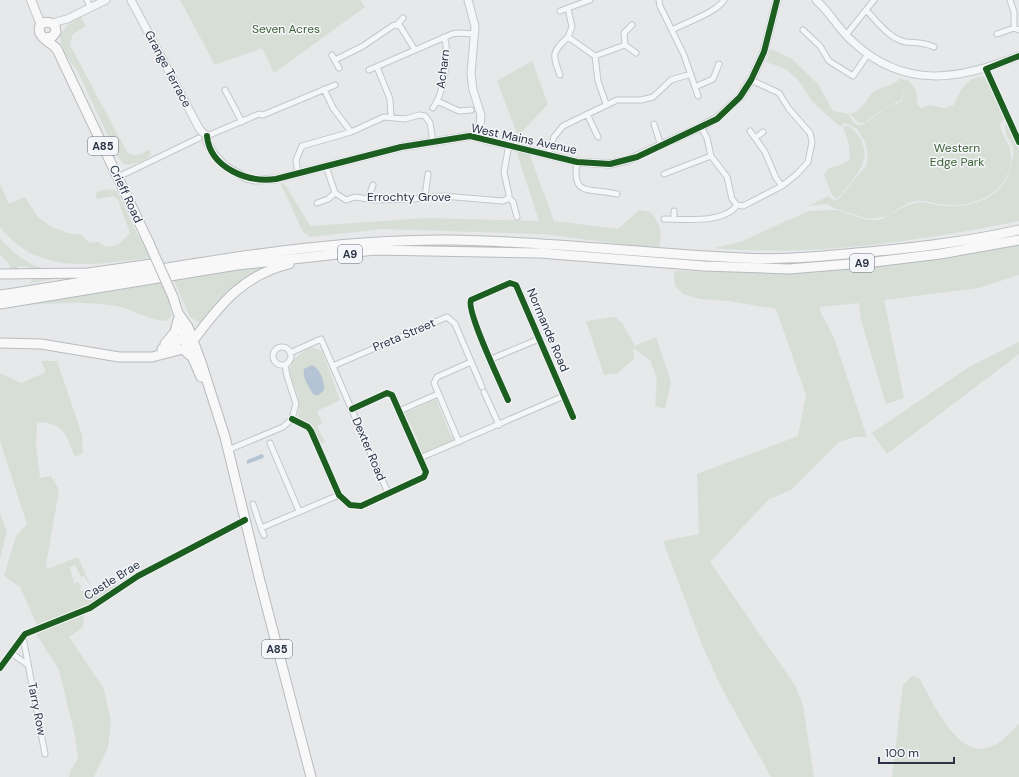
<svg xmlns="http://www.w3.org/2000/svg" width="1019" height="777" font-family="'DM Sans',sans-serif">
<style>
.green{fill:#d6ded6}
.water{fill:#b4c4d5}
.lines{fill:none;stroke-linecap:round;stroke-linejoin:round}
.minor-casing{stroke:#c4c6c8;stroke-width:7}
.tertiary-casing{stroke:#c4c6c8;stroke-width:9}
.primary-casing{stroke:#c2c5c8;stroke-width:10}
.trunk-casing{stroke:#b8bbbf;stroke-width:11}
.minor{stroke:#f5f6f7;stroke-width:5}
.tertiary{stroke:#f5f6f7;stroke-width:7}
.primary{stroke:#f8f8f8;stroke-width:8}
.trunk{stroke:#f8f8f8;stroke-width:9}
.trunk-bridge-casing{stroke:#b8bbbf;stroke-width:11;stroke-linecap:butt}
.trunk-bridge{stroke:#f8f8f8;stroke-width:9}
.cycleway-casing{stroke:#f4f6f9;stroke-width:8}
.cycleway{stroke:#1b5e20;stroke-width:6}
.labels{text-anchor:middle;stroke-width:3;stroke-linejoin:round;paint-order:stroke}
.shield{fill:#f4f6f9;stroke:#676e7b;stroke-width:1}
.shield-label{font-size:11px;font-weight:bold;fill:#2b3445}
.park-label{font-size:12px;fill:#3f6138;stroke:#f4f6f9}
.street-label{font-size:12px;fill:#2b3445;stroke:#f4f6f9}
</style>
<rect width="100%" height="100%" fill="#e6e8ea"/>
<path class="green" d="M180 0H360L365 7 274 73 262 48 215 65Z
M81 17 86 26 73 34 70 43 71 47 127 152C136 158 141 154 149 149L151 155C144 161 132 166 123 164L117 155 78 72 63 51 60 36C65 26 71 22 81 17Z
M771 49 792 59 818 84 833 111 849 114C858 137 871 118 881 111 888 106 895 105 902 101L905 86 901 100 881 110 865 123H859L850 114C864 111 865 98 875 91 884 86 894 86 900 78L906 81V79C914 85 919 93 917 104L921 108 930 105 944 108 954 105C960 92 967 75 985 77L1005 118 1000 124C1001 136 1011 143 1011 156 1011 191 978 207 946 205 936 204 926 200 916 201 906 202 896 211 888 215 897 212 906 204 916 203 926 201 936 206 946 206 976 208 1007 195 1011 164 1012 159 1014 153 1013 148 1012 141 1005 138 1005 126L1008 124 1019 149V221C919 241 816 257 713 248L740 242 809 211 837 210 867 220H879L888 216 869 219 834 208 827 204 808 206 828 196 834 201 840 198 847 188 866 166 868 155 865 142 857 129 845 123 841 126 837 124 812 101 799 81 786 69 766 62Z
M532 61 548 104 518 136 497 81Z
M848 126C856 131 861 137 863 145 870 166 851 179 841 195L836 199 832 195 824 175 828 169 845 163 850 159 849 144 843 127Z
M516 150 529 153 554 221 618 229 639 210 650 212C662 227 662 231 659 249L543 234 382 229 310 237 303 232 280 182 286 186 310 226 426 218 539 221Z
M0 184 9 204 25 197 37 216 50 226 67 233 81 235 90 243 98 242 106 247 118 245 130 233 118 200 114 196 97 199 95 196 97 192C104 190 110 188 117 191L136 232 147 247 150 258C95 264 39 277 0 227Z
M0 238C12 253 32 268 52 270 70 273 98 269 117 269L29 283 33 279 30 267 19 266 13 274 8 262 0 255Z
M1019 241V275L978 288 884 300 904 398 886 404 861 320 859 303 820 307V311L834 338 867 437H855L839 442 791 490 769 499 710 562 796 687 803 706 814 777H771L720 685 701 642 663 541 699 534 697 474 798 436 806 395 776 309 729 301 700 299 683 294 675 286 674 271 795 273 916 259Z
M288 260 231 289 200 323 190 317 172 276Z
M160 279 169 299 171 316 167 321C149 321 135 310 117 306 79 299 38 305 0 306Z
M615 317 623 324 635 346 656 337 671 382 665 409 655 406 657 378 650 360 633 348 634 359 618 373 604 375 586 321Z
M1019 342V354L887 454 872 433 969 367Z
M312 347 322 351 340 400 317 411 322 423 317 426 325 442 321 444 313 428 301 420 298 416C307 385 266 370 312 347Z
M41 361H57L82 435 83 453 75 457C67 436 64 422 37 422L36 446 40 478 51 476 59 490 46 565 48 569 78 557 91 587 84 576 81 577 75 565 70 567 74 584 78 582 80 585H82L80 589 81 591 89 590V592L124 583 88 607 39 629 20 587 4 576 16 536 27 524 0 441V373L21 383 23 386 22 383 46 372Z
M436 399 451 436 454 437 452 443C444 446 432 445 426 454L420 453 416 444 418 441 410 424 406 423 403 414 407 410 410 411Z
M0 514 7 531 0 559Z
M84 613 83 627 69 637 104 689 111 722 108 747 94 777H69L70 772 78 758 75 736 59 670 35 632Z
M912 676 919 678C932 700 957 760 990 747 1001 744 1011 732 1019 724V777H892L903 685Z"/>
<path class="water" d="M312 365C320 369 325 381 324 390L319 395H314C309 388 302 377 304 369Z
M262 454 264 456 263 458 247 464V460Z"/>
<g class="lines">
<g class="minor-casing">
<path id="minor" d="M87 0 90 7
M590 0 568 8 572 27 568 37 595 56 598 81 606 104
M659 0 660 6 684 55 695 87 713 79 719 64
M1010 0 1014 12V28L1019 30
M866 10C877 21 889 39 906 42 916 43 924 42 934 47
M560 11 568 8
M397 25 403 18
M632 25 624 33 625 45 636 53
M672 30C685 23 717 12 724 0
M803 30 820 46 829 61 853 76 868 54
M997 34 1014 28
M846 35 874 0
M444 37C450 52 444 87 437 101L459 111 471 110
M332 55 339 68
M595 56 625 45
M335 60 363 46 394 25 400 26 415 50
M377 67 390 99 391 117
M986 69 1019 142
M369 70 452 34 458 33 475 34
M560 75C552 54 552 52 568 37
M695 87 698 96
M324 89 333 108 351 132
M225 90 242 122
M433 108 437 101
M587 114 598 137
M654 124 661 146
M701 127 707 138 711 156 727 177 732 199 737 205
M750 131 765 152 776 178 782 186
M207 136 259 114 263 115 335 85
M755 138 763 132
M548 155 554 137 563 126 617 100H641L653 97 671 80 691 74
M577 162C571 199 592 187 617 194
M326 166 335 193 346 200 355 197 375 200 413 199 443 196 503 201 509 198V195L504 172 509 144
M298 174 296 160 302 146 351 132 384 117 405 119 419 115 425 116 430 123 433 142
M664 174 711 156
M118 177 199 138
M425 197 428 174
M509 198 513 202 517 217
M368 199 373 185
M317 203 328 199 335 193
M664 219C684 219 724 224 737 205L743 206 782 186 797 174 808 162 812 142 810 133 789 109 779 93 751 80
M674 219V211
M273 356a9 9 0 1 1 18 0a9 9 0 1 1-18 0Z
M290 353 321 339 388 493
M491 359 539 339
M333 366 447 317 455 324 482 387
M484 392 499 425
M508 400C501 384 466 311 471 300L510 283 516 285 573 417
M399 411 438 394
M292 419 308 427 311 431 339 495 350 505 361 506 424 477 426 472 392 395 387 393 352 409
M459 442 434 383 437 377 471 362
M270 443 299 511
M228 450 283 427 292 419 296 404 287 376 285 365
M420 458 564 396
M253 504 261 528 339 495
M261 528 264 535
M23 637 45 754
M11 653 28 665
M0 668 25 634 90 608 138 576 245 520"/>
</g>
<g class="tertiary-casing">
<path id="tertiary" d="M131 0 200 130 207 136V142L214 154 225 166 246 178 255 180 276 179 401 147 470 136 577 162 610 164 628 160 701 127 717 118 740 97 751 80 764 52 777 0
M468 0 475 26 471 74 473 90 481 115 479 137
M816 0C830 12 838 29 852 41 904 90 959 80 1019 56
M52 23 67 19 106 0"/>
</g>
<g class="primary-casing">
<path id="primary" d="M31 0 41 25"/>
</g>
<g class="trunk-casing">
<path id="trunk" d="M45 38 52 37 56 32 55 26C49 19 36 22 40 33 42 39 51 43 56 48 59 52 61 58 63 62L149 243
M0 274 88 273 152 264
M0 295C150 273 298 239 450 240 548 241 645 254 743 258 777 260 812 257 846 254 904 249 962 243 1019 230
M173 297 178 313 188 327 201 362 225 437 260 581 311 777
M0 304 237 265 375 250 540 253 704 266 789 269 874 262 940 254 1019 240
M179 318 184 338 201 377
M188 342 195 338C222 302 244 275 289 264
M0 343 41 344 119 357H152L183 349 191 356
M165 344 175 332 178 320
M162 349 188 336"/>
</g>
<use href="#minor" class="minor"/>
<use href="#tertiary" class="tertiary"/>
<use href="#primary" class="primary"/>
<use href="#trunk" class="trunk"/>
<g class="trunk-bridge-casing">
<path id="trunk-bridge" d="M149 243 173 297"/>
</g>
<use href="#trunk-bridge" class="trunk-bridge"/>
<g class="cycleway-casing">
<path id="cycleway" d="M1019 56 986 69 1019 142
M207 136C210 168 248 183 276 179L401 147 470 136 577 162 610 164 637 157 717 119 740 97 751 80 764 52 777 0
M508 400C501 384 466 311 471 300L510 283 516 285 573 417
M292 419 308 427 311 431 339 495 350 505 361 506 424 477 426 472 392 395 387 393 352 409
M0 668 25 634 90 608 138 576 245 520"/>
</g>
<use href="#cycleway" class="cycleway"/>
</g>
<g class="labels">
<g class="shield">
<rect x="88" y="137" width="30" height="18" rx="3"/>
<rect x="338" y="245" width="24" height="18" rx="3"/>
<rect x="850" y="254" width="24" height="18" rx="3"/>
<rect x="262" y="640" width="30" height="18" rx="3"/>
</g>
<g class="shield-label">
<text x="103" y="150">A85</text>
<text x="350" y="258">A9</text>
<text x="862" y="267">A9</text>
<text x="277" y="653">A85</text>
</g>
<g class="park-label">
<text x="286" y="33">Seven Acres</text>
<text x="957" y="152">Western<tspan x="957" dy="14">Edge Park</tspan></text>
</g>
<g class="street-label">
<text transform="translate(168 69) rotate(62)" y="4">Grange Terrace</text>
<text transform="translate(443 69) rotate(-83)" y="4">Acharn</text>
<text transform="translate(524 139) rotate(12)" y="4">West Mains Avenue</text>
<text transform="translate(126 194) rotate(65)" y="4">Crieff Road</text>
<text x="409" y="201">Errochty Grove</text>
<text transform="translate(548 330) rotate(67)" y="4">Normande Road</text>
<text transform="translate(404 335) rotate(-23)" y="4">Preta Street</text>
<text transform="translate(369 449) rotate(67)" y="4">Dexter Road</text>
<text transform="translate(112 580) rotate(-32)" y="4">Castle Brae</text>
<text transform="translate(37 709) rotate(79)" y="4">Tarry Row</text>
</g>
</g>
<path d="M879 757v6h75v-6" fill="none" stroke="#2b3445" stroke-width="2"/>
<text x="885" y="757" font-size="12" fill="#2b3445" stroke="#f4f6f9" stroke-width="3" paint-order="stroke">100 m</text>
</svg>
